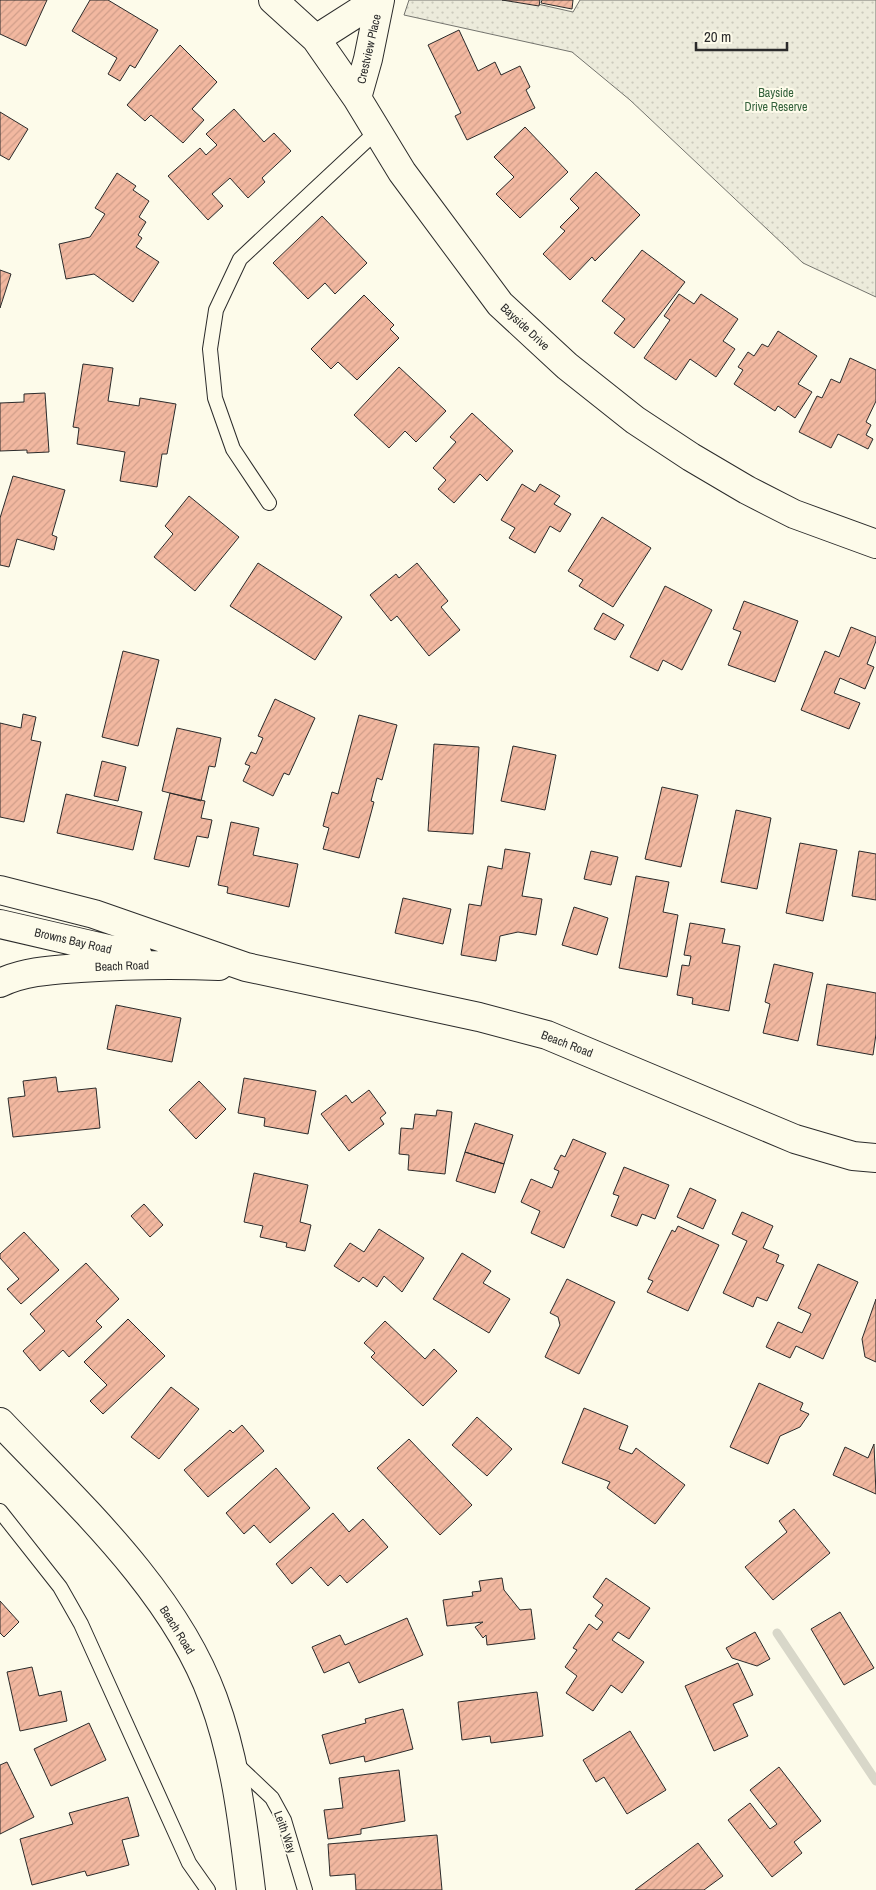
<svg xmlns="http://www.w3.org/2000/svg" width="876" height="1890" font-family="'Archivo Narrow',sans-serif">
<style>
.park{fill:url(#park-dots);stroke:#74746e}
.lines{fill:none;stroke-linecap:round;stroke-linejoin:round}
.stream{stroke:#d8d7c9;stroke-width:9}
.building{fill:url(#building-hatch);stroke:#2b2b2b}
.service-casing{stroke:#2b2b2b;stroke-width:16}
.minor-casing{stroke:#2b2b2b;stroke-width:30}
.secondary-casing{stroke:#2b2b2b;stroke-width:30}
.service{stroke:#fdfbea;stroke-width:14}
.minor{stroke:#fdfbea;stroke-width:28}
.secondary{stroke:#fdfbea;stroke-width:28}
.labels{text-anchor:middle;stroke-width:4;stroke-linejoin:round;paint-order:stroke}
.street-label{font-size:12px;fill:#2b2b2b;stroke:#fdfbea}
.park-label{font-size:12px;fill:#34623c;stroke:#fdfbea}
</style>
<defs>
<pattern id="park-dots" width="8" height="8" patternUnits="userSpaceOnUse" patternTransform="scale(1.25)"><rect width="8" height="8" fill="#ecebdb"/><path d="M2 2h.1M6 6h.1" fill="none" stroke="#cbcabc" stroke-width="1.8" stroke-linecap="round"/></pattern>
<pattern id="building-hatch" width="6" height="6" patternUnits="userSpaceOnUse" patternTransform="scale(1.25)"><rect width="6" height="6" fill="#f2b8a0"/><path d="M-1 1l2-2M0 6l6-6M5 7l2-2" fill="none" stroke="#d09e8a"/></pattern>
</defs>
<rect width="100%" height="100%" fill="#fdfbea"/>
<path class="park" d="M409 0H520L573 12 580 0H876V297L803 263 630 100 572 52 404 15Z"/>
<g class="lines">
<path class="stream" d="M777 1633 876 1781"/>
</g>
<path class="building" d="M0 0H47L26 46 0 34Z
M90 0H108L158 30 135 68 130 65 120 81 108 74 117 58 72 31Z
M502 0H540L539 6Z
M542 0H573L572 9 541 3Z
M459 30 478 71 495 62 501 75 520 66 530 87 526 90 535 108 467 140 455 116 461 113 428 45Z
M180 45 217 82 192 109 204 120 183 143 151 115 145 121 127 105Z
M234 109 264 142 274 133 291 151 262 178 265 182 248 198 230 178 212 194 223 206 208 220 168 176 200 148 206 155 217 145 206 134Z
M0 112 28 129 9 160 0 155Z
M525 127 568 172 520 218 496 194 514 177 494 157Z
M596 172 640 215 595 261 592 257 570 280 543 254 565 231 560 227 579 208 570 199Z
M117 173 136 186 133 190 149 201 139 217 146 222 138 235 142 238 136 247 159 262 133 302 94 274 66 279 59 244 90 237 105 214 95 208Z
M322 216 367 263 335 294 325 283 308 299 273 263Z
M642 250 685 282 634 348 614 333 625 319 602 301Z
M0 270 11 274 0 308Z
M679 294 694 304 701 294 738 319 723 341 735 349 716 377 690 359 676 380 644 358 670 320 664 316Z
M364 295 394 325 390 329 399 338 357 380 338 362 331 369 311 349Z
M778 331 817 356 798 384 812 392 795 418 778 406 775 411 734 384 743 370 738 367 748 352 754 356 762 344 768 347Z
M850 358 876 370V401L866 422 871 425 866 435 873 439 868 449 838 434 831 448 799 432 817 396 822 398 831 379 840 383Z
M83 364 113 368 108 401 139 406 140 398 176 404 167 454H162L157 487 120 481 125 452 77 444 79 428 73 427Z
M399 367 446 411 416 442 405 431 389 448 354 415Z
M45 393 49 452 27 453V450L0 451V403L24 402V394Z
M472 413 513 451 487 481 480 474 454 503 438 489 446 480 433 468 456 442 450 437Z
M13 476 65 490 52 535 57 537 54 550 17 539 9 567 0 565V518Z
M522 484 535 492 540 484 560 496 554 504 571 514 560 532 550 526 535 553 509 538 515 528 501 520Z
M189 496 239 537 195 591 154 557 173 534 165 526Z
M602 517 651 548 613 607 579 586 583 580 568 571Z
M258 563 342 617 315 660 230 606Z
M417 563 448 601 441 607 460 630 429 656 397 616 391 621 370 595 396 574 399 578Z
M665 586 712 610 682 670 663 660 658 671 630 657Z
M744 601 798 621 775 682 728 665 741 632 733 629Z
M603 613 624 625 615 640 594 629Z
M851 627 876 637V641L867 664 874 667 865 689 840 678 834 693 860 703 849 729 801 710 825 651 839 657Z
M123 651 159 660 138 746 102 737Z
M275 699 315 718 289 775 284 773 273 796 243 781 250 766 245 764 251 752 256 754 263 738 258 736Z
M23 714 36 717 31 740 41 742 24 822 0 817V723L21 728Z
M359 715 397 725 382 780 377 778 371 801 374 802 359 858 323 849 329 828 323 826 332 792 338 794Z
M177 728 221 738 215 767 209 766 201 801 162 791Z
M434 744 479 747 473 834 428 831Z
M513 746 556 755 545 810 501 801Z
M102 761 126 767 118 801 94 796Z
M662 787 698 795 681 867 645 859Z
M170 793 205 801 201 818 212 820 208 838 197 836 189 867 154 859Z
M66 794 142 812 133 850 57 833Z
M736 810 771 818 757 889 721 882Z
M231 822 259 828 253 855 298 864 289 907 227 893 228 887 218 885Z
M800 843 837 850 823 921 786 913Z
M505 849 530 853 522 896 542 899 536 935 518 932 500 936 496 961 461 955 469 904 481 906 488 866 502 869Z
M591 851 618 857 611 885 584 879Z
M859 851 876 854V900L852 896Z
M636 876 669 882 663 912 678 915 667 977 619 968Z
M403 898 451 909 443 944 395 933Z
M574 907 608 918 597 955 562 945Z
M690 923 725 929 722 943 740 946 729 1011 692 1004 693 998 677 995 682 965 689 966 691 956 684 955Z
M774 964 813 973 798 1041 763 1033 770 1004 765 1002Z
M827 984 876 993V1034L873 1055 817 1045Z
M116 1005 181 1018 172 1062 107 1049Z
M56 1077 58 1092 96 1088 100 1128 13 1137 8 1098 25 1096 23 1081Z
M244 1078 316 1091 308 1134 264 1126 265 1118 238 1113Z
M199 1081 226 1109 196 1139 169 1110Z
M369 1090 386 1113 380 1118 384 1124 349 1151 321 1114 346 1095 352 1103Z
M437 1110 452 1112 445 1174 408 1170 409 1155 399 1154 401 1128 413 1129 415 1114 436 1116Z
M475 1123 513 1135 504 1164 465 1152Z
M573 1139 606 1153 564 1248 531 1233 540 1211 521 1202 531 1179 552 1188 559 1171 554 1169 561 1155 565 1157Z
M465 1152 504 1164 495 1193 456 1181Z
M624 1167 669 1185 655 1219 642 1214 637 1226 611 1216 619 1196 613 1194Z
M254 1173 308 1185 300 1222 311 1225 305 1251 286 1247 287 1243 260 1237 263 1226 244 1222Z
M690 1188 716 1200 703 1229 677 1217Z
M144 1204 163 1225 150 1237 131 1216Z
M742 1212 773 1226 763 1248 779 1255 776 1262 784 1265 767 1301 757 1297 753 1307 723 1293 747 1241 732 1234Z
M678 1226 719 1245 688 1311 647 1292 653 1281 648 1279 672 1230 675 1232Z
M379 1229 424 1258 402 1292 384 1276 377 1287 363 1277 359 1282 334 1266 350 1243 364 1252Z
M24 1232 59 1270 21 1304 7 1289 19 1279 0 1258V1254Z
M462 1253 491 1271 483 1283 510 1299 489 1333 433 1299Z
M86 1263 119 1299 96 1321 102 1327 69 1357 63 1350 40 1371 23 1351 45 1331 30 1314Z
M818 1264 858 1282 823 1359 796 1346 790 1358 766 1347 778 1322 802 1333 811 1314 798 1308Z
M567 1279 615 1302 579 1374 545 1357 560 1325 558 1317 550 1313Z
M876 1299V1362L865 1357 862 1339Z
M128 1319 165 1356 103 1414 90 1401 107 1385 84 1362Z
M385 1321 425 1359 434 1349 457 1371 423 1406 371 1357 375 1353 364 1343Z
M759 1383 803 1403 800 1410 809 1414 800 1427 780 1436 768 1464 730 1447Z
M171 1387 199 1409 159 1459 131 1437Z
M584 1408 628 1426 619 1449 632 1454 636 1448 685 1485 655 1524 607 1488 610 1482 562 1463Z
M477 1417 512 1449 487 1476 452 1445Z
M242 1425 264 1451 208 1497 184 1470 230 1430 233 1433Z
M409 1439 472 1505 440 1535 377 1468Z
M874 1444 876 1494 833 1475 845 1447 868 1458Z
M276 1468 310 1508 270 1543 254 1525 244 1534 226 1513Z
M794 1509 830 1553 773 1600 745 1567 787 1532 779 1521Z
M333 1513 349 1532 363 1519 388 1547 347 1583 340 1575 328 1586 311 1567 292 1584 276 1564Z
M502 1578 504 1590 520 1610 531 1609 535 1639 487 1645 486 1635 483 1638 475 1627 483 1622 447 1626 443 1600 473 1596 472 1592 481 1591 479 1581Z
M606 1578 650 1608 629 1639 618 1632 612 1640 644 1662 622 1693 611 1685 593 1711 566 1693 577 1676 565 1667 577 1650 573 1648 589 1624 597 1630 603 1622 595 1616 603 1605 593 1597Z
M0 1601 19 1622 4 1637 0 1633Z
M840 1612 874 1668 844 1685 811 1629Z
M407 1618 423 1655 359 1683 349 1662 324 1673 312 1647 340 1635 345 1645Z
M755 1632 770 1659 757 1666 732 1658 726 1648Z
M738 1663 753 1695 733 1704 748 1736 714 1751 685 1686Z
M32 1667 39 1696 61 1691 67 1721 20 1731 7 1672Z
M537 1692 543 1736 491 1743 490 1736 462 1740 458 1702Z
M403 1709 413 1749 365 1762 364 1756 330 1764 322 1735 366 1723 365 1719Z
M89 1723 106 1760 51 1786 34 1749Z
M630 1731 666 1790 627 1814 604 1777 596 1782 583 1760Z
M7 1762 34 1817 0 1834V1765Z
M779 1767 821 1821 794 1842 802 1853 772 1877 728 1820 750 1803 770 1829 777 1824 750 1790Z
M399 1770 405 1821 361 1829V1834L328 1839 324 1810 343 1808 339 1778Z
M128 1797 139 1836 122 1840 129 1865 87 1876 85 1871 32 1885 20 1839 73 1824 69 1813Z
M437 1835 442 1890H356L355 1874 330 1876 328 1844Z
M698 1843 723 1876 704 1890H635Z"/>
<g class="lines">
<g class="service-casing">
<path id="service" d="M269 503 233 449 215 398 210 349 216 310 240 259 377 131
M0 1511 60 1587 81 1624 189 1863 208 1890
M235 1763 272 1798 284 1820 305 1890"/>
</g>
<g class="minor-casing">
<path id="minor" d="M273 0 316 39 357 98 402 172 500 304 567 366 635 420 691 457 747 490 794 514 876 544
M316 39 363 9 372 0
M357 98 368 59 380 0"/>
</g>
<g class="secondary-casing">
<path id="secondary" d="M0 890 94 914 246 967 479 1017 547 1035 795 1139 853 1156 876 1158
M0 924 138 956
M0 983C25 971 53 970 80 968 126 965 173 964 219 966
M0 1422C77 1503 174 1591 213 1698 236 1760 243 1825 251 1890"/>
</g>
<use href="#service" class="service"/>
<use href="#minor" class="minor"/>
<use href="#secondary" class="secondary"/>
</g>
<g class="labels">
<g class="street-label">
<text transform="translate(369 49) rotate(-77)" y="4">Crestview Place</text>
<text transform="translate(525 327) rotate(43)" y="4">Bayside Drive</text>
<text transform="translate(73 941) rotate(13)" y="4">Browns Bay Road</text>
<text transform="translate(122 966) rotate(-2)" y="4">Beach Road</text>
<text transform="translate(567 1044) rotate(21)" y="4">Beach Road</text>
<text transform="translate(177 1630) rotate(58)" y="4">Beach Road</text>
<text transform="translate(285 1832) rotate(70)" y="4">Leith Way</text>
</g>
<g class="park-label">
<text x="776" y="97">Bayside<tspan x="776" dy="14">Drive Reserve</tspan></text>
</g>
</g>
<path d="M696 42v8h91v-8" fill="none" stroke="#2b2b2b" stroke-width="2.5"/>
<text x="704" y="42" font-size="15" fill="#2b2b2b" stroke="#fdfbea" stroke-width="4" paint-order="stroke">20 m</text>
</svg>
